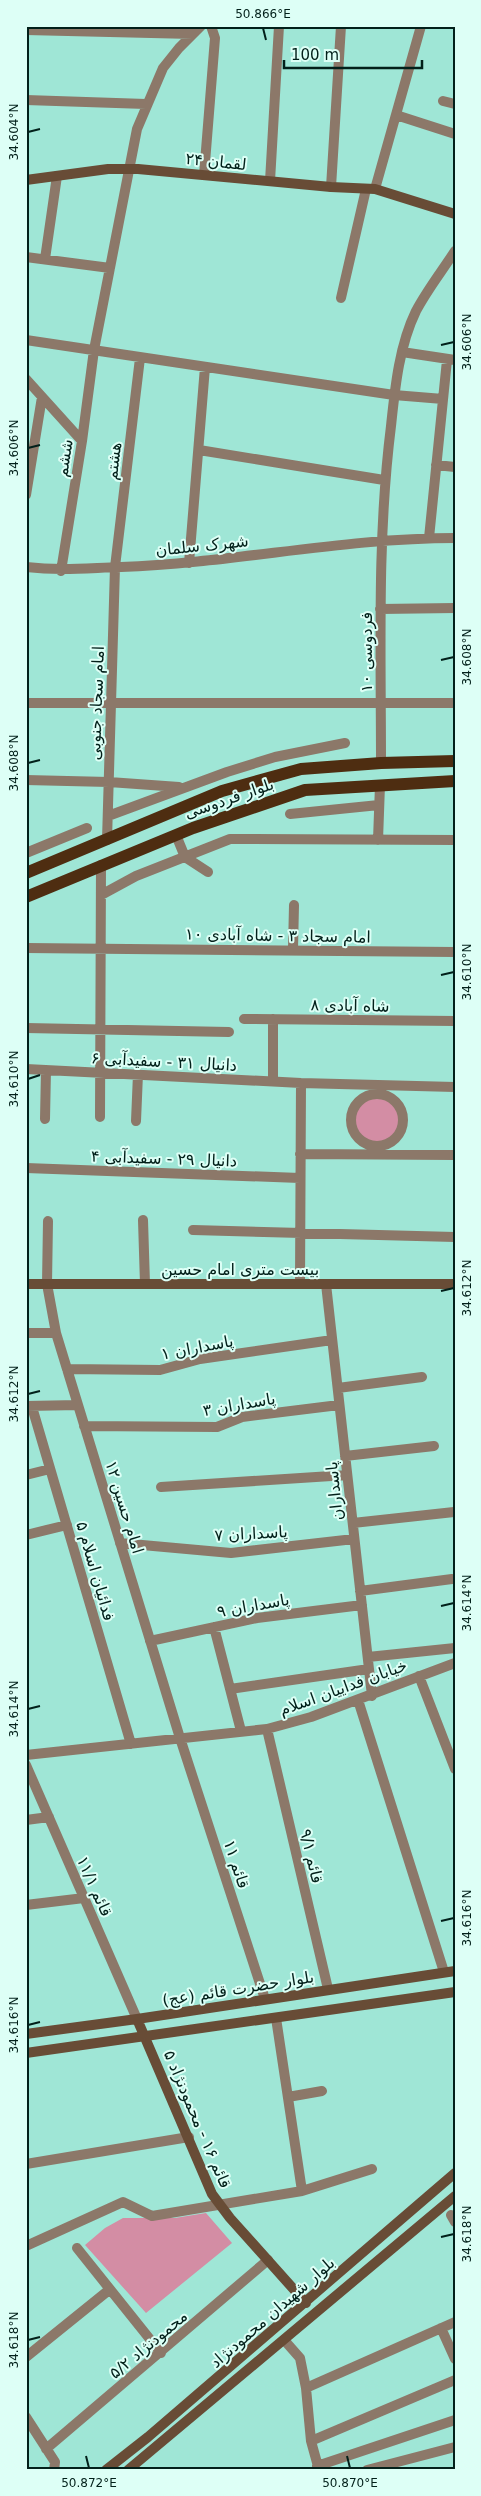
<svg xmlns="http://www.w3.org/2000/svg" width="481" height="2496" font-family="'DejaVu Sans','Noto Sans Arabic',sans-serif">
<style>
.park{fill:#d38da4}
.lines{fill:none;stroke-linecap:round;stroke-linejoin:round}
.street{stroke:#8c7869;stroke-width:10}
.secondary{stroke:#684c36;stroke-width:10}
.primary{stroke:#4e2d11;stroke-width:12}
.ticks{fill:none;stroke:#02201a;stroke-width:2}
.labels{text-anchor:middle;stroke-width:4;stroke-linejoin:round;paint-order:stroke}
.street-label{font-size:16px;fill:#02201a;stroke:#ddfff6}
.neatline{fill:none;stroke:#02201a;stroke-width:2}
.ticks-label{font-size:12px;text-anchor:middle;fill:#02201a}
</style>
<rect width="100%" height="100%" fill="#9fe6d6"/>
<path class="park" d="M355 1120a22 22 0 1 1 44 0a22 22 0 1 1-44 0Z
M206 2213 232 2243 146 2313 85 2245 105 2228 123 2218H175Z"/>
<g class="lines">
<path class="street" d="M26 30 193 34
M26 100 146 104
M443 101 455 104
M396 115 455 134
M204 175 215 38 211 26
M270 181 279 26
M331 187 341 26
M375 189 421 26
M26 257 110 268
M45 259 57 176
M341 298 366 189
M26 340 394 395 443 399
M402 352 455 360
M26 379 82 441
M199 450 384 480
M436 465 455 467
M26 495 42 397
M429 538 447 360
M189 563 205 367
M26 567C61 571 87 568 121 567 233 563 343 538 455 538
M61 571 82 441 94 350 137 129 163 68 179 48 201 26
M380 609 455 608
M26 703H455
M381 763C381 650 377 538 391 426 395 388 399 346 416 311 427 290 442 271 455 251
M26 780 109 782 179 787
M290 814 379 805
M108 816 227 772 275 757 345 743
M176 835 185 857 208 872
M107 840 115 567 140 358
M378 840 380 785
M26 853 87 828
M101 895 136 876 230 839 455 840
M26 948 455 952
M293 949 294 905
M244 1019 455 1021
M26 1028 229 1032
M26 1069 301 1083 455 1087
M273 1081V1019
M351 1120a26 26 0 1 1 52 0a26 26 0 1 1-52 0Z
M100 1117 101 865
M45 1119 46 1070
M136 1121 138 1074
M300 1154 455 1155
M26 1168 300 1178
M143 1220 145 1284
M48 1221 47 1284 56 1333 180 1738 265 1999
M193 1230 455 1237
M300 1284 301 1083
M326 1284 372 1696
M26 1333H56
M67 1369 160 1370 200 1359 332 1340
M338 1388 422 1377
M27 1406 78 1405
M32 1407 131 1744
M84 1426 217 1427 242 1417 339 1405
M345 1456 434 1446
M26 1475 50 1469
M161 1487 347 1475
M353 1523 454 1512
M26 1535 67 1525
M120 1543 231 1553 354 1539
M360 1591 452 1579
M214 1627 241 1731
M150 1641 257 1618 362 1605
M368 1657 455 1648
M419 1676 455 1769
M230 1689 369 1669
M358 1700 444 1972
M267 1729 328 1989
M26 1755 267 1729 311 1717 455 1663
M26 1765 137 2019
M26 1820 49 1817
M26 1905 84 1898
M276 2018 302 2191
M288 2097 322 2091
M26 2164 189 2137
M451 2215 455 2222
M26 2246 123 2202 152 2216 302 2191 372 2169
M77 2248 161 2353
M441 2328 455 2359
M285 2341 300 2358 306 2388 311 2441 319 2470
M26 2357 109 2290
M306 2388 455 2322
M26 2417 55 2462 54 2470
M311 2441 455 2380
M46 2449 268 2260
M317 2466 455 2420
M367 2470 455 2447"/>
<path class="secondary" d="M26 180 108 169H138L331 187 375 189 455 214
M26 1284H455
M137 2019 212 2194 230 2218 306 2303
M26 2034 137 2019 455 1971
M26 2053 455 1992
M106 2470 148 2437 455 2173
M128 2470 455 2196"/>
<path class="primary" d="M26 873 222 791 301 769 381 763 455 761
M26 897 193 828 305 790 455 781"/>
</g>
<path class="ticks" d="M263 28 266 40M28 132 40 129M441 345 454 342M28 448 40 445M441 660 454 657M28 763 40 760M441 975 454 972M28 1079 40 1075M441 1291 454 1288M28 1394 40 1391M441 1606 454 1603M28 1709 40 1706M441 1921 454 1918M28 2025 40 2022M441 2237 454 2234M28 2340 40 2337M86 2456 89 2468M347 2456 350 2468"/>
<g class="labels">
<g class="street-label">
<text transform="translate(216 161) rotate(6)" y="6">لقمان ۲۴</text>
<text transform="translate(64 458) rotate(-81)" y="6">ششم</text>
<text transform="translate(113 461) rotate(-83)" y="6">هشتم</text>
<text transform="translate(202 545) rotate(-6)" y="6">شهرک سلمان</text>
<text transform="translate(366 652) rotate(-90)" y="6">فردوسی ۱۰</text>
<text transform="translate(96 703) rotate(-88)" y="6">امام سجاد جنوبی</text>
<text transform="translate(229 798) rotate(-19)" y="6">بلوار فردوسی</text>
<text transform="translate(278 935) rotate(1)" y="6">امام سجاد ۳ - شاه آبادی ۱۰</text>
<text transform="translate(350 1005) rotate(1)" y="6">شاه آبادی ۸</text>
<text transform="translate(164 1061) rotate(3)" y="6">دانیال ۳۱ - سفیدآبی ۶</text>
<text transform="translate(164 1158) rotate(2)" y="6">دانیال ۲۹ - سفیدآبی ۴</text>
<text x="240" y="1275">بیست متری امام حسین</text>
<text transform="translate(197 1347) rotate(-11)" y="6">پاسداران ۱</text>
<text transform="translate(239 1404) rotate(-10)" y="6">پاسداران ۳</text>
<text transform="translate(334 1491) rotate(-96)" y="6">پاسداران</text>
<text transform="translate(125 1507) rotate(73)" y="6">امام حسین ۱۲</text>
<text transform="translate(251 1533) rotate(-3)" y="6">پاسداران ۷</text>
<text transform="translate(96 1571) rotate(74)" y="6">فدائیان اسلام ۵</text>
<text transform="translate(253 1605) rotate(-10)" y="6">پاسداران ۹</text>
<text transform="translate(343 1687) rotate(-20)" y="6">خیابان فداییان اسلام</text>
<text transform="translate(312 1856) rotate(77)" y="6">قائم ۹/۱</text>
<text transform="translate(237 1864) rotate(72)" y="6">قائم ۱۱</text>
<text transform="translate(95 1886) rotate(66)" y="6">قائم ۱۱/۱</text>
<text transform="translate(238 1988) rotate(-9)" y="6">بلوار حضرت قائم (عج)</text>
<text transform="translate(198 2119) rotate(67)" y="6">قائم ۱۶ - محمودنژاد ۵</text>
<text transform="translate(272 2312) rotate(-41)" y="6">بلوار شهیدان محمودنژاد</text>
<text transform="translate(148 2344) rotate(-40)" y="6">محمودنژاد ۵/۲</text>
</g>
</g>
<rect width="481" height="2496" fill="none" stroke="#ddfff6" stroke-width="55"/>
<path d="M284 60v8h138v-8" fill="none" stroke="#02201a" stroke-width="2.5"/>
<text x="291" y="60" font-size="15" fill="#02201a" stroke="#ddfff6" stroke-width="4" paint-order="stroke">100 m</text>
<rect x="28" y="28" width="426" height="2440" class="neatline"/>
<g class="ticks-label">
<text x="263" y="18">50.866°E</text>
<text transform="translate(14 132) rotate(-90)" y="4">34.604°N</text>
<text transform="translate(467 342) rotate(-90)" y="4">34.606°N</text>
<text transform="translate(14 448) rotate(-90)" y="4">34.606°N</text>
<text transform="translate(467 657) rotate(-90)" y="4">34.608°N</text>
<text transform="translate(14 763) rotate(-90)" y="4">34.608°N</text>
<text transform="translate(467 972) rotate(-90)" y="4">34.610°N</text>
<text transform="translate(14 1079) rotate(-90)" y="4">34.610°N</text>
<text transform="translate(467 1288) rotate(-90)" y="4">34.612°N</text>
<text transform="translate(14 1394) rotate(-90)" y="4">34.612°N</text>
<text transform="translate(467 1603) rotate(-90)" y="4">34.614°N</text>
<text transform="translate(14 1709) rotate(-90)" y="4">34.614°N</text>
<text transform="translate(467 1918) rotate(-90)" y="4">34.616°N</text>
<text transform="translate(14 2025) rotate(-90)" y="4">34.616°N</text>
<text transform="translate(467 2234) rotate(-90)" y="4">34.618°N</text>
<text transform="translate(14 2340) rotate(-90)" y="4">34.618°N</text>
<text x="89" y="2487">50.872°E</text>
<text x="350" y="2487">50.870°E</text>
</g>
</svg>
